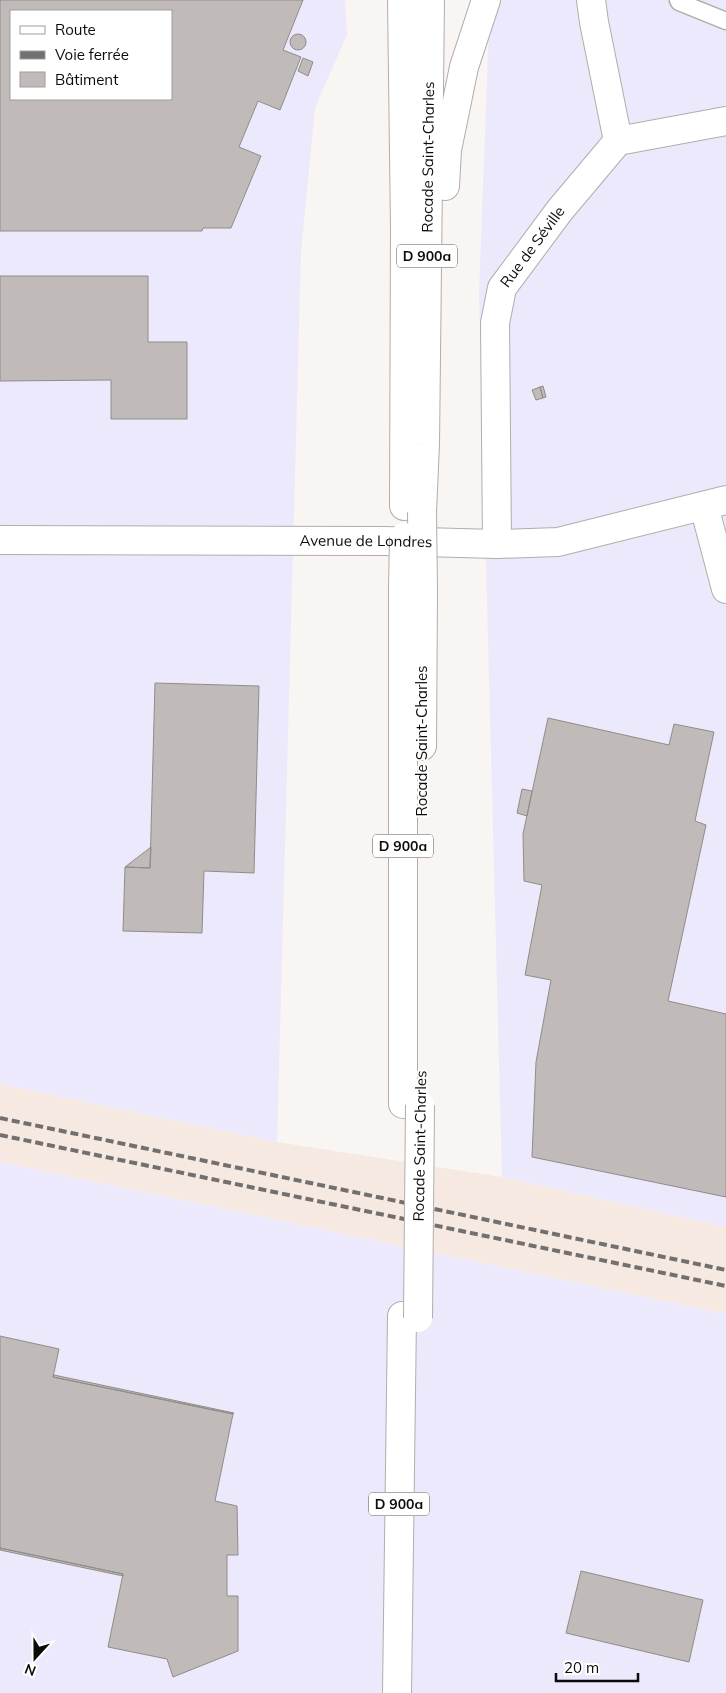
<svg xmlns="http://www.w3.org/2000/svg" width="726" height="1693" font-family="Mulish,sans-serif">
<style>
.built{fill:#f5e9e2}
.industrial{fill:#ebe9fb;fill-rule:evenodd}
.building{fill:#c0bbb8;stroke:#908c89;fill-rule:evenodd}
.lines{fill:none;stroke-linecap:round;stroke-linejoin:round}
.service-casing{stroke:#b2adab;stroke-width:19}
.minor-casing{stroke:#b2adab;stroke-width:30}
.primary-casing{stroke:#b2adab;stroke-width:30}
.service{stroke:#fff;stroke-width:16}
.minor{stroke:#fff;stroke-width:28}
.primary{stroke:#fff;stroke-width:28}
.rail{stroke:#726f6e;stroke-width:4;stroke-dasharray:8 4;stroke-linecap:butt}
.primary-bridge-casing{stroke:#b2adab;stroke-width:30;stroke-linecap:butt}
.primary-bridge{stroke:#fff;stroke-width:28}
.labels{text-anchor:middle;stroke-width:4;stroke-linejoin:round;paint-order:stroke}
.shield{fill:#fff;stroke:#555454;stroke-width:1}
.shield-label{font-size:14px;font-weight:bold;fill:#0c0b0a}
.street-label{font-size:15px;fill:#0c0b0a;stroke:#fff}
</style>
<rect width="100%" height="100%" fill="#f9f5f2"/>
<path class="built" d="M0 1084 277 1142 502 1177 726 1227V1314L0 1162Z"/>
<path class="industrial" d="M0 0H345L347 34 315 108 301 252 277 1142 0 1084ZM11 11H171V99H11Z
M490 0H726V1227L502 1177 479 293Z
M0 1162 726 1314V1693H0Z"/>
<path class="building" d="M0 0H303L283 50 301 57 280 110 258 101 239 147 261 156 231 228H203L202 231H0ZM11 11H171V99H11Z
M290 42a8 8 0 1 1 16 0a8 8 0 1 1-16 0Z
M303 58 313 62 308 76 298 71Z
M0 276H148V342H187V419H111V380L0 381Z
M543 386 546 397 543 398 540 387Z
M540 387 543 398 536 400 532 390Z
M155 683 259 686 254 873 204 871 202 933 123 931 125 867 150 868Z
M548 718 669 745 674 724 714 732 695 821 706 825 668 1001 726 1014V1197L532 1157 536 1062 551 980 525 975 542 885 524 881 523 834Z
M522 789 532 791 527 816 517 813Z
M151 847 150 868 125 867Z
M0 1336 59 1349 53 1377 233 1414 215 1501 237 1506 238 1555H227V1596H238V1651L173 1677 167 1659 108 1647 123 1574 0 1548Z
M54 1375 234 1413 233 1414 53 1377Z
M0 1548 123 1574V1576L0 1550Z
M581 1571 703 1600 689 1662 566 1633Z"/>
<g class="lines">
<g class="service-casing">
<path id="service" d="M678 0 679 2 726 21"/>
</g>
<g class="minor-casing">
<g id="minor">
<path d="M591 0 594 22 618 141"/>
<path d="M704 506 726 589"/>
<path id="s1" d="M0 540 385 541 497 544 558 542 726 500"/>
<path id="s2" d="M497 544 495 323 502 288 560 210 618 141 726 121"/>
</g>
</g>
<g class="primary-casing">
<g id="primary">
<path d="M402 0 405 228 404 506"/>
<path d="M445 186 447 150 464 67 486 0"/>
<path id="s3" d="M422 512 425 444 430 0"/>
<path d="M422 746 423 592"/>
<path d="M403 1104V588"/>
<path d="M397 1693 402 1316"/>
</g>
</g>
<use href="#service" class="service"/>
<use href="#minor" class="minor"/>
<use href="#primary" class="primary"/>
<path class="rail" d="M0 1118 726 1270
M0 1135 726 1286"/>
<g class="primary-bridge-casing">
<path id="primary-bridge" d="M422 512 423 592
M403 588 404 537
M418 1318 420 1105"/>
</g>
<use href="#primary-bridge" class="primary-bridge"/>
</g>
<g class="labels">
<g class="shield">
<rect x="397" y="244.5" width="60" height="23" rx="4"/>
<rect x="373" y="834.5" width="60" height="23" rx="4"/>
<rect x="369" y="1492.5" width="60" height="23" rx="4"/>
</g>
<g class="shield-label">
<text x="427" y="261">D 900a</text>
<text x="403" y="851">D 900a</text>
<text x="399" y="1509">D 900a</text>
</g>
<g class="street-label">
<text dy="5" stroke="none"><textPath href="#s3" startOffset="355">Rocade Saint-Charles</textPath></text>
<text dy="5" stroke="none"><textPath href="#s2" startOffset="308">Rue de Séville</textPath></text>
<text dy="5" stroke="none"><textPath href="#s1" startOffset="366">Avenue de Londres</textPath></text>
<text transform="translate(422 741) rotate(-90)" y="5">Rocade Saint-Charles</text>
<text transform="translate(420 1146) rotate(-89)" y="5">Rocade Saint-Charles</text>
</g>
</g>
<rect x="10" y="10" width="162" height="90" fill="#ffffff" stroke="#9e9d9d"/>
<rect x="20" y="26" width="25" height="8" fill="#ffffff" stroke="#9e9d9d"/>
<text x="55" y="35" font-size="15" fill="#0c0b0a">Route</text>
<rect x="20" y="51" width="25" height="8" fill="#726f6e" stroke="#9e9d9d"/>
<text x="55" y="60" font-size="15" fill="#0c0b0a">Voie ferrée</text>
<rect x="20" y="72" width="25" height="15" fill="#c0bbb8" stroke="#9e9d9d"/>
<text x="55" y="85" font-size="15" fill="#0c0b0a">Bâtiment</text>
<g transform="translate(35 1658) rotate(201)" stroke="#ffffff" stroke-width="4" paint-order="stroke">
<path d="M0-4L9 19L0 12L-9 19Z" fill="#0c0b0a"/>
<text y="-8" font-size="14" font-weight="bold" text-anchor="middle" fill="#0c0b0a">N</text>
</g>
<path d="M556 1673v8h82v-8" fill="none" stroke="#0c0b0a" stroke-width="2.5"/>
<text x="564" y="1673" font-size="15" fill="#0c0b0a" stroke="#ffffff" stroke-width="4" paint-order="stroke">20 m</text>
</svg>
